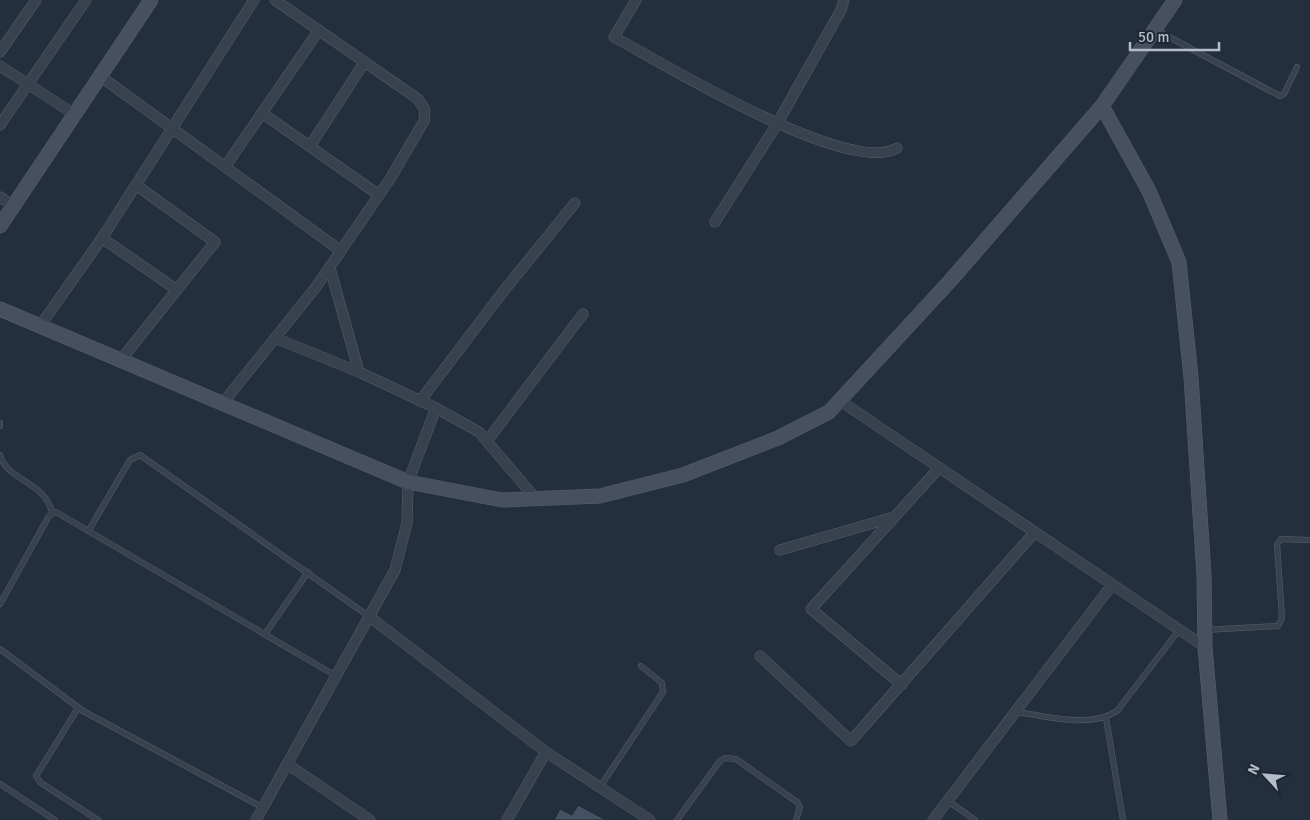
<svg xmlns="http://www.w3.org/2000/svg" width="1310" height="820" font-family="Signika,sans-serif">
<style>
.building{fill:#455162;stroke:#1f2835}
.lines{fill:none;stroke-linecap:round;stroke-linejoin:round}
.lane-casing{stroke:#565f6c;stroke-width:6}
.street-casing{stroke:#565f6c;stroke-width:11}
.secondary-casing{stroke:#565f6c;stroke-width:15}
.lane{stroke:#38414e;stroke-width:5}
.street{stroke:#38414e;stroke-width:10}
.secondary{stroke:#465061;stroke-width:14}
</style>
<rect width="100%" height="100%" fill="#242f3e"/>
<path class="building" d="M578 805 606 820H554L560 809 572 815Z"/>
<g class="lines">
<g class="lane-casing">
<path id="lane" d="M1156 30 1280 96 1284 94 1297 67
M0 426V423
M0 455C7 481 46 482 52 513
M89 530 130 460 140 455 370 617
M0 604 49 516 56 512 336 676
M1205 630 1278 626 1282 618 1277 544 1281 539 1310 540
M265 634 308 572
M0 649 83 711 262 807
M78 708 36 776 41 783 98 820
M1016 712C1048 716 1089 729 1117 711L1179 630
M1106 718 1123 820
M0 784 55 820
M600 787 663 692 662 683 641 666
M948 801 975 820
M677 820 720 761 725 758 736 759 797 802 800 807 796 820"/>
</g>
<g class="street-casing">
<path id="street" d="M636 0 614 37C664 64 849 177 897 148
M0 52 36 0
M0 66 74 114
M100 76 341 251
M262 113 379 195
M0 125 86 0
M310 146 364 63
M225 167 319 30
M0 197 13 206
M715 222 777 124 841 10 844 0
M102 238 177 290
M330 268 359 372
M40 326 102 238 254 0
M275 338 359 372 436 408 479 432 536 499
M120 361 215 242 136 185
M839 400 1205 647
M420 401 502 293 575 203
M222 404 316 287 390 179 424 121 425 110 418 99 275 0
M487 441 583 314
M780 550 894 517
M370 617 546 752 650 820
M760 656 851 741 1034 533
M902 685 811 609 939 468
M287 764 370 820
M256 820 395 570 407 523 408 482 436 408
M507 820 546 752
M933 820 1112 585"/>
</g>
<g class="secondary-casing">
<path id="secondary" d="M1175 0 1102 106 1149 191 1179 262 1191 377 1204 575 1205 647 1220 820
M0 226 151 0
M0 309 408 482 502 500 600 496 683 475 778 438 829 412 950 281 1102 106"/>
</g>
<use href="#lane" class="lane"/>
<use href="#street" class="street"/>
<use href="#secondary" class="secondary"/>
</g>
<g transform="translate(1265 775) rotate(296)" stroke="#1d2633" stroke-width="4" paint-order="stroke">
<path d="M0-4L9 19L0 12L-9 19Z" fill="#b4bcc9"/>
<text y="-8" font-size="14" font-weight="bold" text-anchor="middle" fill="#b4bcc9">N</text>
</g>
<path d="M1130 42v8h89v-8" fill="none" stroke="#b4bcc9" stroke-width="2.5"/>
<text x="1138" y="42" font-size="15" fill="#b4bcc9" stroke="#1d2633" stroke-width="4" paint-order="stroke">50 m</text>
</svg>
